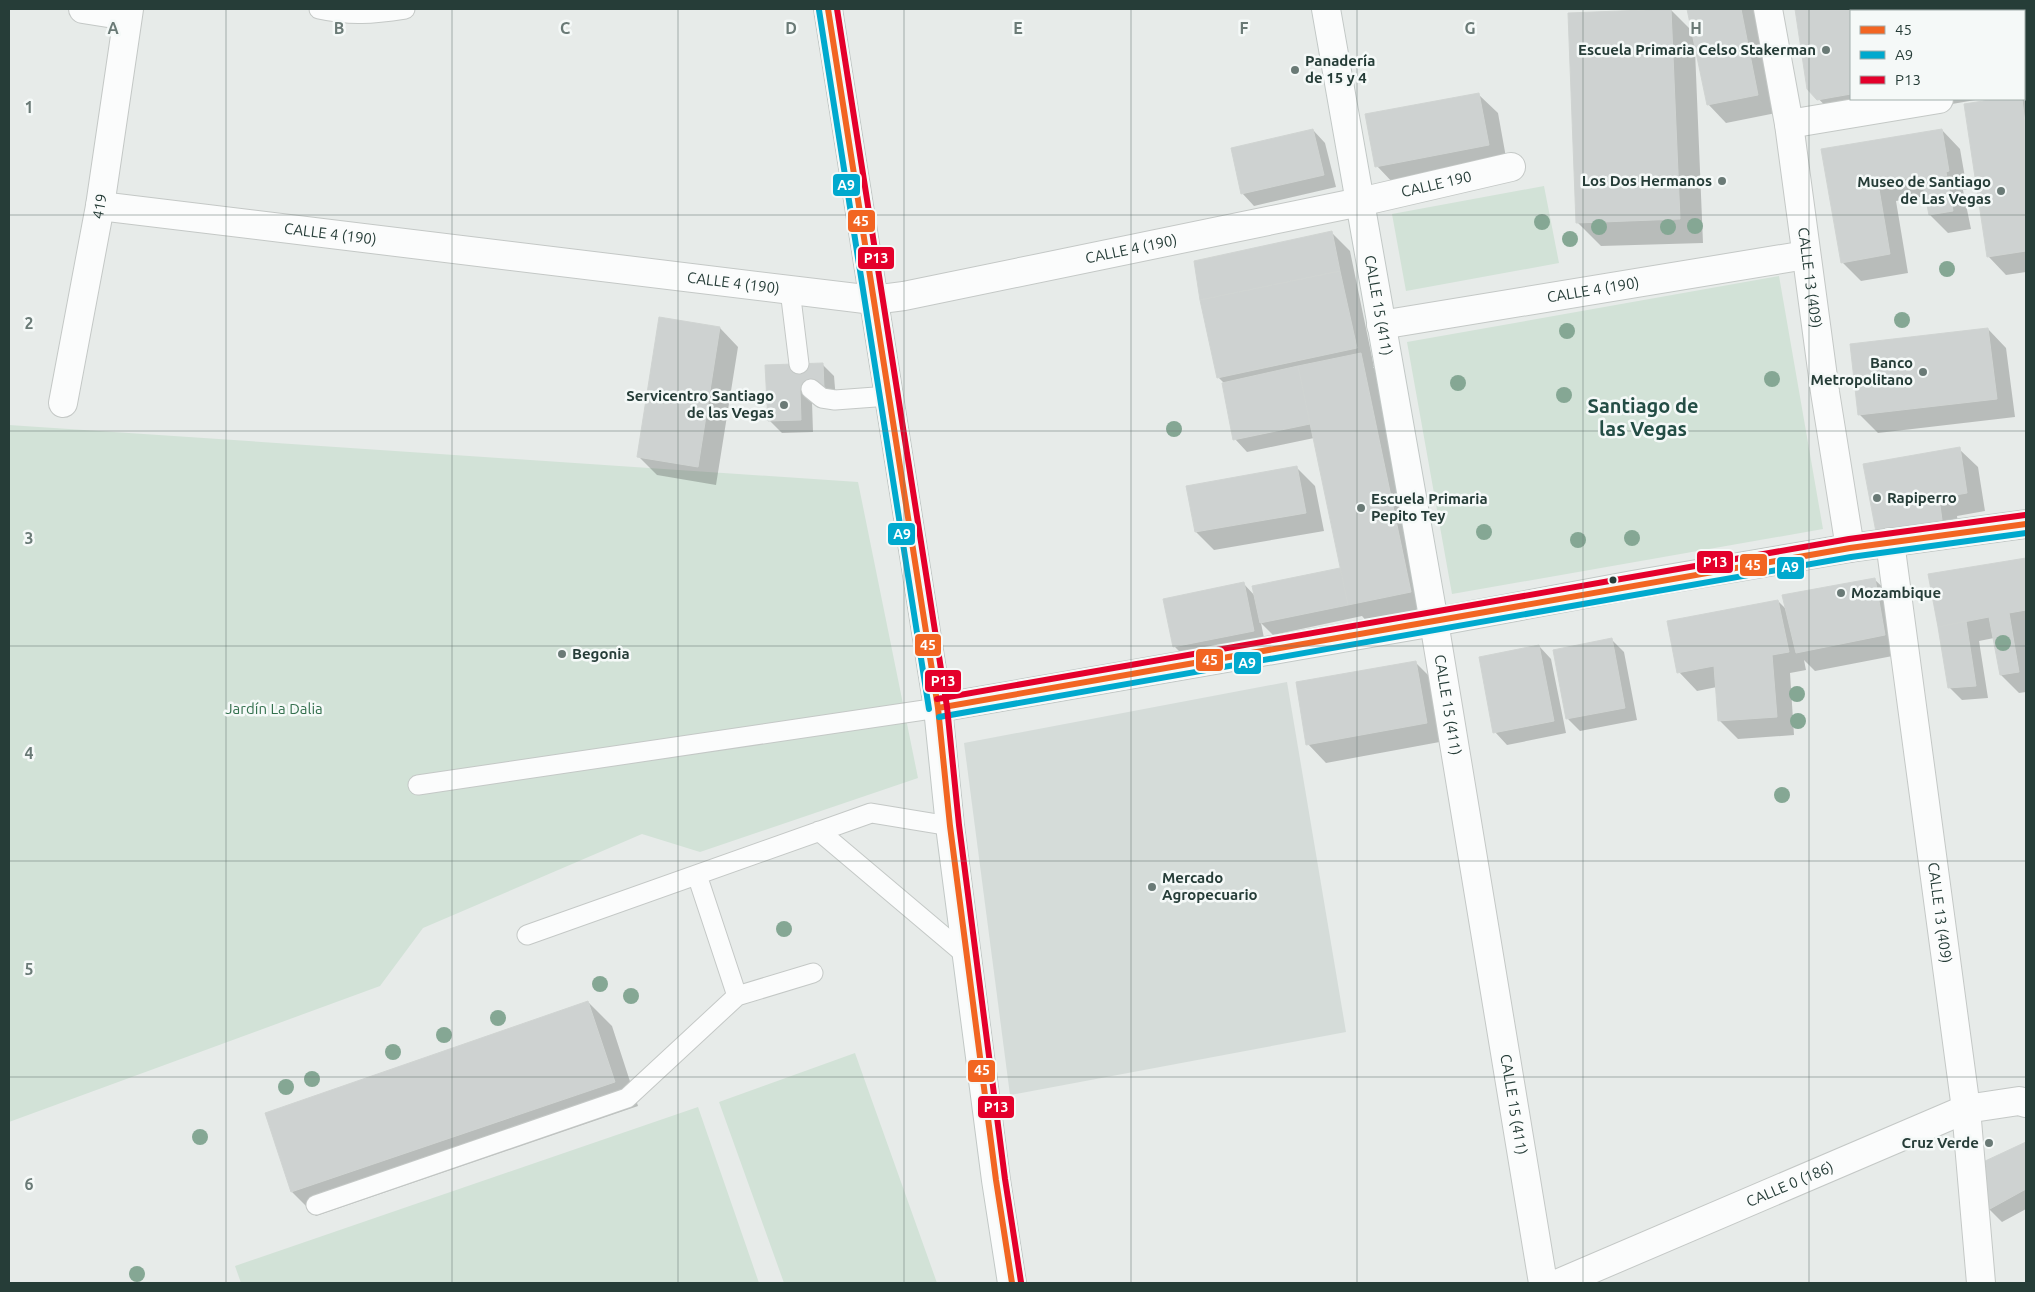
<svg xmlns="http://www.w3.org/2000/svg" width="2035" height="1292" font-family="Ubuntu,sans-serif">
<style>
.built{fill:#d5dcd9}
.green{fill:#d2e2d7}
.shadow{fill:#0003}
.building{fill:#ced2d1;stroke:#d0d4d2}
.lines{fill:none;stroke-linecap:round;stroke-linejoin:round}
.lane-casing{stroke:#c4c8c6;stroke-width:21}
.street-casing{stroke:#c4c8c6;stroke-width:30}
.secondary-casing{stroke:#c2c8c6;stroke-width:30}
.lane{stroke:#fbfcfc;stroke-width:19}
.street{stroke:#fbfcfc;stroke-width:28}
.secondary{stroke:#fbfcfc;stroke-width:28}
.bus-1-casing{stroke:#f5f9f8;stroke-width:10}
.bus-2-casing{stroke:#f5f9f8;stroke-width:10}
.bus-3-casing{stroke:#f5f9f8;stroke-width:10}
.bus-1{stroke:#f26522;stroke-width:6}
.bus-2{stroke:#00a9ce;stroke-width:6}
.bus-3{stroke:#e4002b;stroke-width:6}
.tree{fill:#85a794}
.grid{fill:none;stroke:#6a7a76;stroke-width:1;stroke-opacity:0.55}
.poi-dot{fill:#6a7a76;stroke:#f5f9f8;stroke-width:2}
.bus-dot{fill:#263d38;stroke:#f5f9f8;stroke-width:2}
.labels{text-anchor:middle;stroke-width:5;stroke-linejoin:round;paint-order:stroke}
.poi-label{font-size:15px;font-weight:bold;fill:#263d38;stroke:#f5f9f8;text-anchor:end}
.street-label{font-size:15px;fill:#263d38;stroke:#f5f9f8}
.park-label{font-size:15px;fill:#34704e;stroke:#f5f9f8}
.district-label{font-size:20px;font-weight:bold;fill:#244d45;stroke:#f5f9f8}
.grid-label{font-size:16px;text-anchor:middle;font-weight:bold;fill:#6a7a76;stroke:#f5f9f8;stroke-width:5;stroke-linejoin:round;paint-order:stroke}
.line-badge{stroke:#f5f9f8;stroke-width:2}
.badge-label{font-size:14px;text-anchor:middle;font-weight:bold;fill:#fff}
</style>
<rect width="100%" height="100%" fill="#e7ebe9"/>
<path class="built" d="M1287 682 1346 1032 1010 1095 964 743Z"/>
<path class="green" d="M1544 186 1559 263 1406 291 1392 214Z
M1779 276 1823 529 1452 594 1407 342Z
M9 425 858 482 918 778 700 852 642 834 423 928 380 986 9 1122Z
M855 1053 937 1283H784L719 1102Z
M698 1107 759 1283H241L235 1266Z"/>
<path class="shadow" d="M1689 9H1755L1776 113 1726 123 1708 104 1697 50H1695L1703 243 1601 246 1577 222 1671 10 1694 33Z
M1797 9H1965L1966 11H1851V99H1981L1842 123 1808 88Z
M1479 95 1498 113 1507 163 1395 185 1377 166Z
M2004 99H2023L2026 102V272L2006 275 1988 256 1965 105Z
M1313 130 1325 143 1336 187 1254 206 1242 193Z
M1942 130 1960 149 1967 189 1963 190 1971 229 1948 233 1930 215 1926 196 1896 201 1908 273 1861 281 1842 262 1822 150Z
M1331 232 1350 251 1374 367H1373L1384 379 1435 615 1373 628 1362 616 1273 635 1261 623 1265 643 1187 659 1175 647 1243 583 1255 596 1340 569 1343 572 1314 438 1247 452 1235 439 1224 383 1218 377Z
M660 318 720 328 738 347 716 485 657 475 638 456Z
M1988 329 2006 348 2015 417 1878 433 1859 414Z
M822 364 834 376 836 400 812 402 813 432 782 433 770 421Z
M1959 449 1978 467 1985 511 1957 516 1960 539 1877 531Z
M1297 468 1315 486 1324 531 1214 550 1196 532Z
M2026 559V692L2019 693 2001 675 1994 638 1979 641 1988 698 1962 700 1949 687 1929 575Z
M1874 579 1893 597 1903 654 1815 671 1804 660 1806 670 1790 673 1794 735 1738 739 1719 720 1717 687 1697 691 1679 672 1778 601 1787 610Z
M1611 639 1624 652 1637 720 1580 731 1568 719 1554 651Z
M1539 646 1551 659 1566 733 1507 745 1495 732Z
M1416 663 1434 681 1445 741 1326 763 1308 744Z
M588 1002 612 1026 638 1106 316 1216 292 1192 267 1114Z
M2026 1145V1209L2002 1222 1989 1209 1985 1163Z"/>
<path class="building" d="M1671 9 1680 219 1576 223 1568 13Z
M1687 9H1741L1758 95 1707 105Z
M1795 9H1946V11H1851V94L1817 100 1807 89Z
M1479 93 1489 145 1375 167 1365 114Z
M1996 99H2022L2026 130V251L1987 257 1964 104Z
M1313 129 1324 175 1241 194 1231 148Z
M1942 129 1949 171 1946 172 1953 211 1929 215 1921 176 1878 183 1890 254 1841 263 1821 149Z
M1332 231 1340 271 1200 300 1194 261Z
M1340 271 1357 348 1217 378 1200 300Z
M659 317 720 327 698 467 637 457Z
M1988 328 1997 399 1858 415 1850 344Z
M1361 353 1411 592 1348 605 1298 366Z
M823 363 824 388 800 390 801 420 768 421 765 365Z
M1298 366 1310 424 1233 440 1222 383Z
M1960 447 1967 493 1939 498 1942 520 1876 532 1863 464Z
M1297 466 1306 513 1195 532 1186 486Z
M2026 558V610L2009 613 2019 672 2000 675 1989 617 1938 627 1928 574Z
M1340 568 1348 605 1260 623 1252 586Z
M1875 578 1885 635 1796 653 1782 595Z
M1244 582 1254 631 1173 647 1163 599Z
M1778 600 1789 652 1772 655 1777 717 1718 721 1714 666 1677 673 1667 621Z
M1966 621 1976 686 1948 688 1938 627Z
M1612 638 1625 708 1566 719 1553 650Z
M1539 645 1554 721 1493 733 1479 657Z
M1416 661 1427 723 1306 745 1296 682Z
M588 1001 615 1082 291 1192 265 1113Z
M2026 1142V1189L1988 1210 1983 1162Z"/>
<g class="lines">
<g class="lane-casing">
<path id="lane" d="M319 9C351 16 372 14 405 9
M790 290 799 364
M811 389 822 398 835 400 889 396
M418 785 938 708
M819 831 967 956
M697 875 737 996
M527 935 871 813 950 826
M316 1205 627 1098 737 996 813 973"/>
</g>
<g class="street-casing">
<g id="street">
<path d="M83 9 127 16"/>
<path id="s1" d="M1768 9 1789 124 1825 392 1850 548"/>
<path d="M2024 84H2026"/>
<path d="M1789 124 1939 99"/>
<path id="s2" d="M100 206 873 300 904 296 1360 202 1511 167"/>
<path id="s3" d="M1381 325 1806 255"/>
<path id="s4" d="M63 403 100 206 129 9"/>
<path id="s5" d="M1890 542 1966 1109 1981 1283"/>
<path id="s6" d="M1434 622 1543 1283"/>
<path id="s7" d="M1559 1283 1966 1109 2019 1101 2026 1103"/>
</g>
</g>
<g class="secondary-casing">
<g id="secondary">
<path d="M828 9 938 708 950 826 996 1180 1012 1283"/>
<path id="s8" d="M1326 9 1434 622"/>
<path d="M938 708 1434 622 1633 585 1850 548 2026 524"/>
</g>
</g>
<use href="#lane" class="lane"/>
<use href="#street" class="street"/>
<use href="#secondary" class="secondary"/>
<g class="bus-1-casing">
<path id="bus-1" d="M828 9 938 708 950 826 996 1180 1012 1283
M938 708 1850 548 2026 524"/>
</g>
<g class="bus-2-casing">
<path id="bus-2" d="M819 10 929 709
M939 717 1851 557 2026 533"/>
</g>
<g class="bus-3-casing">
<path id="bus-3" d="M837 9 947 707 959 825 1005 1179 1021 1282
M937 699 1849 539 2025 515"/>
</g>
<use href="#bus-1" class="bus-1"/>
<use href="#bus-2" class="bus-2"/>
<use href="#bus-3" class="bus-3"/>
</g>
<g class="tree">
<circle cx="1542" cy="222" r="8"/>
<circle cx="1695" cy="226" r="8"/>
<circle cx="1599" cy="227" r="8"/>
<circle cx="1668" cy="227" r="8"/>
<circle cx="1570" cy="239" r="8"/>
<circle cx="1947" cy="269" r="8"/>
<circle cx="1902" cy="320" r="8"/>
<circle cx="1567" cy="331" r="8"/>
<circle cx="1772" cy="379" r="8"/>
<circle cx="1458" cy="383" r="8"/>
<circle cx="1564" cy="395" r="8"/>
<circle cx="1174" cy="429" r="8"/>
<circle cx="1484" cy="532" r="8"/>
<circle cx="1632" cy="538" r="8"/>
<circle cx="1578" cy="540" r="8"/>
<circle cx="2003" cy="643" r="8"/>
<circle cx="1797" cy="694" r="8"/>
<circle cx="1798" cy="721" r="8"/>
<circle cx="1782" cy="795" r="8"/>
<circle cx="784" cy="929" r="8"/>
<circle cx="600" cy="984" r="8"/>
<circle cx="631" cy="996" r="8"/>
<circle cx="498" cy="1018" r="8"/>
<circle cx="444" cy="1035" r="8"/>
<circle cx="393" cy="1052" r="8"/>
<circle cx="312" cy="1079" r="8"/>
<circle cx="286" cy="1087" r="8"/>
<circle cx="200" cy="1137" r="8"/>
<circle cx="137" cy="1274" r="8"/>
</g>
<path class="grid" d="M226 9V1283M452 9V1283M678 9V1283M904 9V1283M1131 9V1283M1357 9V1283M1583 9V1283M1809 9V1283M9 215H2026M9 431H2026M9 646H2026M9 861H2026M9 1077H2026"/>
<g class="poi-dot">
<circle cx="1826" cy="50" r="5"/>
<circle cx="1295" cy="70" r="5"/>
<circle cx="1722" cy="181" r="5"/>
<circle cx="2001" cy="191" r="5"/>
<circle cx="1923" cy="372" r="5"/>
<circle cx="784" cy="405" r="5"/>
<circle cx="1877" cy="498" r="5"/>
<circle cx="1361" cy="508" r="5"/>
<circle cx="1841" cy="593" r="5"/>
<circle cx="562" cy="654" r="5"/>
<circle cx="1152" cy="887" r="5"/>
<circle cx="1989" cy="1143" r="5"/>
</g>
<circle class="bus-dot" cx="1613" cy="580" r="4.5"/>
<g class="labels">
<g class="poi-label">
<text x="1816" y="55">Escuela Primaria Celso Stakerman</text>
<text x="1305" y="66" text-anchor="start">Panadería<tspan x="1305" dy="17">de 15 y 4</tspan></text>
<text x="1712" y="186">Los Dos Hermanos</text>
<text x="1991" y="187">Museo de Santiago<tspan x="1991" dy="17">de Las Vegas</tspan></text>
<text x="1913" y="368">Banco<tspan x="1913" dy="17">Metropolitano</tspan></text>
<text x="774" y="401">Servicentro Santiago<tspan x="774" dy="17">de las Vegas</tspan></text>
<text x="1887" y="503" text-anchor="start">Rapiperro</text>
<text x="1371" y="504" text-anchor="start">Escuela Primaria<tspan x="1371" dy="17">Pepito Tey</tspan></text>
<text x="1851" y="598" text-anchor="start">Mozambique</text>
<text x="572" y="659" text-anchor="start">Begonia</text>
<text x="1162" y="883" text-anchor="start">Mercado<tspan x="1162" dy="17">Agropecuario</tspan></text>
<text x="1979" y="1148">Cruz Verde</text>
</g>
<g class="street-label">
<text dy="5" stroke="none"><textPath href="#s2" startOffset="1354">CALLE 190</textPath></text>
<text dy="5" stroke="none"><textPath href="#s4" startOffset="200">419</textPath></text>
<text dy="5" stroke="none"><textPath href="#s2" startOffset="232">CALLE 4 (190)</textPath></text>
<text dy="5" stroke="none"><textPath href="#s2" startOffset="1042">CALLE 4 (190)</textPath></text>
<text dy="5" stroke="none"><textPath href="#s1" startOffset="272">CALLE 13 (409)</textPath></text>
<text dy="5" stroke="none"><textPath href="#s2" startOffset="638">CALLE 4 (190)</textPath></text>
<text dy="5" stroke="none"><textPath href="#s3" startOffset="215">CALLE 4 (190)</textPath></text>
<text dy="5" stroke="none"><textPath href="#s8" startOffset="301">CALLE 15 (411)</textPath></text>
<text dy="5" stroke="none"><textPath href="#s6" startOffset="84">CALLE 15 (411)</textPath></text>
<text dy="5" stroke="none"><textPath href="#s5" startOffset="374">CALLE 13 (409)</textPath></text>
<text dy="5" stroke="none"><textPath href="#s6" startOffset="489">CALLE 15 (411)</textPath></text>
<text dy="5" stroke="none"><textPath href="#s7" startOffset="251">CALLE 0 (186)</textPath></text>
</g>
<g class="park-label">
<text x="274" y="714">Jardín La Dalia</text>
</g>
<g class="district-label">
<text x="1643" y="413">Santiago de<tspan x="1643" dy="23">las Vegas</tspan></text>
</g>
</g>
<g class="grid-label">
<text x="113" y="34">A</text>
<text x="339" y="34">B</text>
<text x="565" y="34">C</text>
<text x="791" y="34">D</text>
<text x="1018" y="34">E</text>
<text x="1244" y="34">F</text>
<text x="1470" y="34">G</text>
<text x="1696" y="34">H</text>
<text x="29" y="113">1</text>
<text x="29" y="329">2</text>
<text x="29" y="544">3</text>
<text x="29" y="759">4</text>
<text x="29" y="975">5</text>
<text x="29" y="1190">6</text>
</g>
<g class="line-badge">
<rect x="832" y="173" width="29" height="24" rx="5" fill="#00a9ce"/>
<rect x="847" y="209" width="29" height="24" rx="5" fill="#f26522"/>
<rect x="857" y="246" width="38" height="24" rx="5" fill="#e4002b"/>
<rect x="887" y="522" width="29" height="24" rx="5" fill="#00a9ce"/>
<rect x="1696" y="550" width="38" height="24" rx="5" fill="#e4002b"/>
<rect x="1739" y="553" width="29" height="24" rx="5" fill="#f26522"/>
<rect x="1776" y="556" width="29" height="24" rx="5" fill="#00a9ce"/>
<rect x="914" y="633" width="28" height="24" rx="5" fill="#f26522"/>
<rect x="1195" y="648" width="29" height="24" rx="5" fill="#f26522"/>
<rect x="1233" y="651" width="29" height="24" rx="5" fill="#00a9ce"/>
<rect x="924" y="669" width="38" height="24" rx="5" fill="#e4002b"/>
<rect x="967" y="1059" width="29" height="24" rx="5" fill="#f26522"/>
<rect x="977" y="1095" width="38" height="24" rx="5" fill="#e4002b"/>
</g>
<g class="badge-label">
<text x="846" y="190">A9</text>
<text x="861" y="226">45</text>
<text x="876" y="263">P13</text>
<text x="902" y="539">A9</text>
<text x="1715" y="567">P13</text>
<text x="1753" y="570">45</text>
<text x="1790" y="572">A9</text>
<text x="928" y="650">45</text>
<text x="1210" y="665">45</text>
<text x="1247" y="668">A9</text>
<text x="943" y="686">P13</text>
<text x="982" y="1075">45</text>
<text x="996" y="1112">P13</text>
</g>
<rect width="2035" height="1292" fill="none" stroke="#263d38" stroke-width="20"/>
<rect x="1850" y="10" width="175" height="90" fill="#f5f9f8" stroke="#a2aeab"/>
<rect x="1860" y="26" width="25" height="8" fill="#f26522" stroke="#a2aeab"/>
<text x="1895" y="35" font-size="15" fill="#263d38">45</text>
<rect x="1860" y="51" width="25" height="8" fill="#00a9ce" stroke="#a2aeab"/>
<text x="1895" y="60" font-size="15" fill="#263d38">A9</text>
<rect x="1860" y="76" width="25" height="8" fill="#e4002b" stroke="#a2aeab"/>
<text x="1895" y="85" font-size="15" fill="#263d38">P13</text>
</svg>
